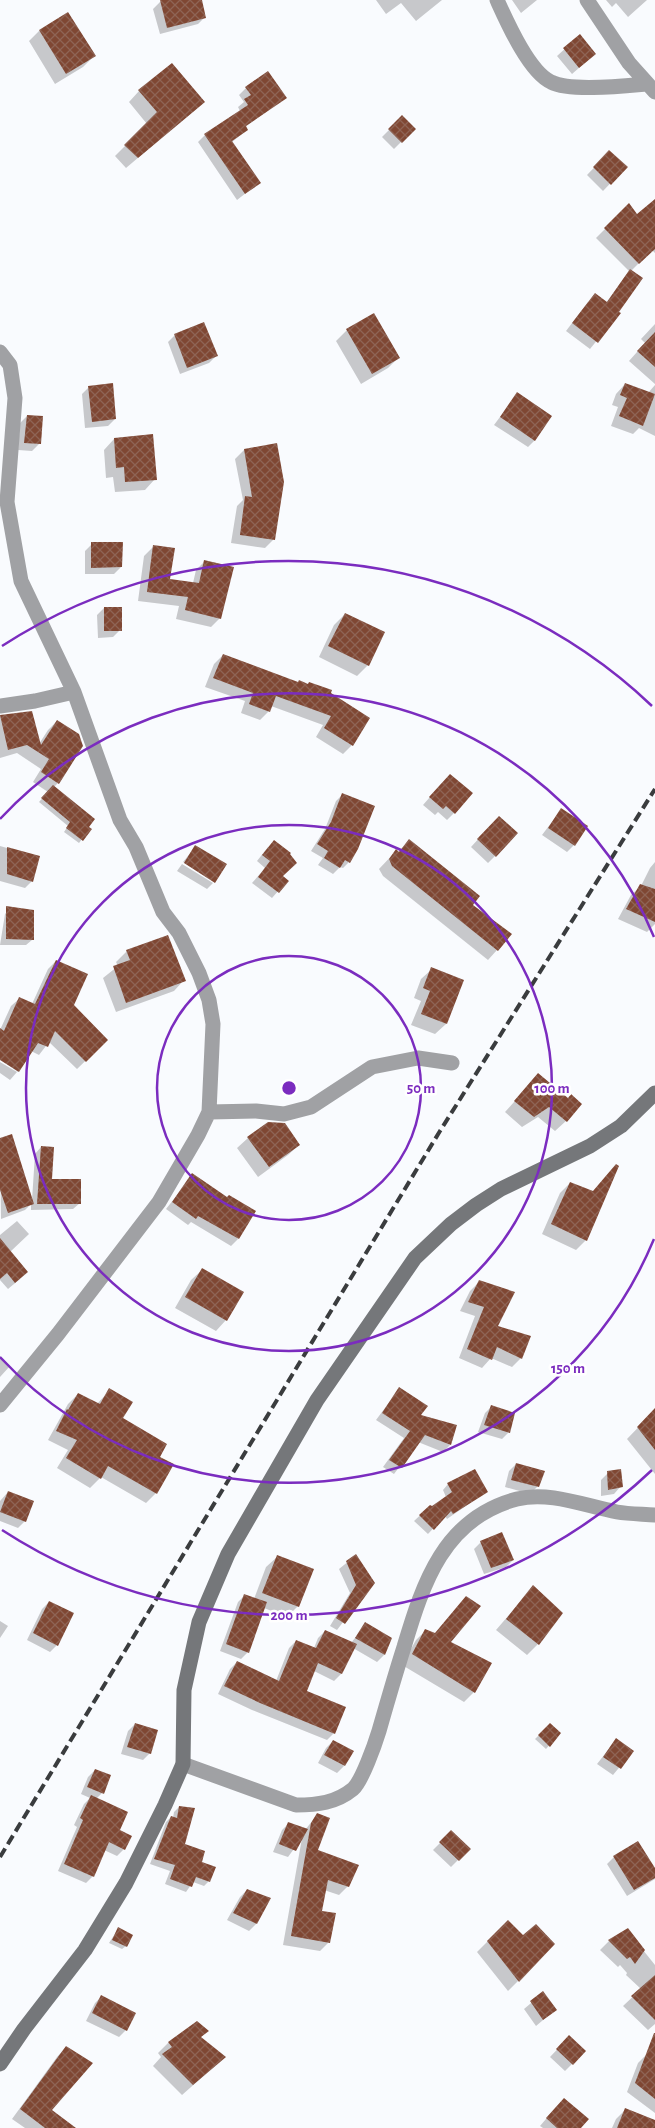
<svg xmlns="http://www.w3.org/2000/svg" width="655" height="2128" font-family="'Alegreya Sans',sans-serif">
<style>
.shadow{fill:#0003}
.building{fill:url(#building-cross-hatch)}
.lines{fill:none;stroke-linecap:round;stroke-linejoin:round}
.street{stroke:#a0a1a4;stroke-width:15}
.secondary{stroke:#75777a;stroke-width:15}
.rail{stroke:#3a3c3e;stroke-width:4;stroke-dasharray:10 5;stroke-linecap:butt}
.ring{fill:none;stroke:#7b2cbf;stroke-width:2.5}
.centre{fill:#7b2cbf;stroke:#fff;stroke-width:2.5}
.ring-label{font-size:15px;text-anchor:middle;font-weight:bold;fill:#7b2cbf;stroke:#fff;stroke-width:5;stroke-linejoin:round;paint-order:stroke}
</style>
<defs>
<pattern id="building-cross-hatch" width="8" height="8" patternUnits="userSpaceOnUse" patternTransform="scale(1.25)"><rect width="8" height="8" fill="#7f4733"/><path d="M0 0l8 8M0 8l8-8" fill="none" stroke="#8e6455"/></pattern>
</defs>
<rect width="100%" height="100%" fill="#f9fbfe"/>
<path class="shadow" d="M167 0H200L205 17 198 24 160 34 153 9 160 2Z
M376 0H442L416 21 401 3 386 14Z
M512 0H537L521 13Z
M606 0H647L628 17 616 3 612 7Z
M68 14 94 56 83 67 55 84 29 41 39 31Z
M579 36 595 54 572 74 557 56Z
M246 88 285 98 245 127 247 130 232 142 259 183 237 200 198 142 205 135 240 111 238 107 244 102 239 95Z
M139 91 204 102 126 168 115 156 147 124 129 102Z
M402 117 414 129 394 149 382 137Z
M609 152 626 167 603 191 587 175Z
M655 203V253L652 250 631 271 618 312 619 313 590 349 566 331 588 302 606 303 629 271 596 238 629 205 637 215Z
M655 324V384L629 361 645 343 641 339Z
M347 330 399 357 388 368 361 384 336 341Z
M175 335 216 356 209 363 180 374 168 342Z
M625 384 648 393 655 385V436L639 428 633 434 611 426 618 407 612 405 616 394Z
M89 387 115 419 108 426 85 428 82 394Z
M517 394 535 440 528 447 494 425Z
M27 416 39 444 32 451 18 450 20 423Z
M114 439 155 479 145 490 115 492 113 477 106 478 104 450Z
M276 445 273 540 265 548 231 543 237 506 243 500 235 459 244 450Z
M92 544 121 567 114 574H85V551Z
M153 547 169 580 193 583 196 570 205 561 220 618 211 627 176 619 179 606 138 601 144 556Z
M104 608 120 630 113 637 98 638 97 615Z
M345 614 368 665 357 676 319 657 334 625Z
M223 655 298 683 307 685 309 683 352 745 343 754 316 737 323 725 271 706 269 711 260 720 241 713 245 701 205 687 214 664Z
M31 712 39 744 48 730 57 721 58 783 54 787 90 829 79 843 64 832 68 826 39 802 48 792 33 782 41 769 17 753 0 758V716Z
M443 782 454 813 447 820 438 812 435 815 423 805Z
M342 795 349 862 343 868 340 867 333 874 318 865 323 858 311 851 325 829 336 801Z
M561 810 574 845 567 852 542 835Z
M492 824 495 856 488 863 471 847Z
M409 841 471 905 497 950 488 960 383 876 379 869 396 851 398 852Z
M0 846 39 857 32 881 25 888 0 881Z
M196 846 215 881 183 862Z
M268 847 281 877 287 881 272 898 252 883 265 868 257 861Z
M655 862V924L647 932 618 919 631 895 641 886 650 868Z
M182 864 213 883 207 889 177 871Z
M10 908 32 940 26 945H0L5 914Z
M127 951 184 980 174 991 116 1012 103 978 118 966 116 962Z
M56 961 72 1005 107 1040 77 1069 49 1042 39 1055 31 1051 18 1072 0 1059V1030L11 1006 20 998 32 1004 48 969Z
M432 969 463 981 446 1024 435 1034 411 1025 421 1001 414 998 421 979Z
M0 1062 17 1072 10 1080 0 1073Z
M538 1075 566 1121 555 1131 538 1117 522 1127 505 1112Z
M248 1138 299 1145 288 1155 258 1177 237 1148Z
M0 1139 32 1200 35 1154 41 1147 51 1180 80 1203 73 1209 31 1210V1204L25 1210 1 1219Z
M193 1175 238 1239 231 1246 191 1222 188 1225 166 1209Z
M570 1183 586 1240 576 1250 542 1234 560 1193Z
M17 1221 29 1234 10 1252 20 1279 8 1289 0 1280V1235Z
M202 1270 226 1320 216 1331 175 1308 191 1280Z
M479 1282 496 1326 521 1358 512 1367 491 1358 482 1368 459 1358 475 1316 460 1311 470 1291Z
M0 1356 10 1366 0 1377Z
M399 1389 419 1416 450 1445 443 1452 418 1442 394 1474 383 1467 404 1438 376 1420Z
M110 1390 122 1419 158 1457 172 1465 156 1493 146 1503 101 1477 90 1488 57 1468 68 1450 48 1440 68 1404 78 1394 97 1404Z
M492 1406 509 1432 502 1439 478 1432 485 1413Z
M655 1410V1474L627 1439Z
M516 1464 543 1472 537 1487 530 1494 505 1487 509 1471Z
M608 1473 621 1486 614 1494 601 1496V1480Z
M448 1484 486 1492 447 1519 445 1516 428 1534 414 1521 430 1506 432 1508 446 1497 443 1490Z
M8 1492 25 1521 18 1528 0 1521V1501Z
M481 1542 513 1560 506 1567 484 1574 474 1549Z
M355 1556 373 1583 337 1630 330 1626 350 1593 339 1569Z
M277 1557 298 1606 287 1617 264 1608 248 1652 241 1659 220 1651 238 1602 244 1596 254 1599 266 1567Z
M533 1587 562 1613 538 1644 527 1655 496 1630Z
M49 1602 57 1645 50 1652 27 1640 42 1609Z
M0 1621 8 1626 0 1638Z
M366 1624 390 1638 384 1655 377 1662 353 1648 341 1674 334 1681 314 1671 305 1692 334 1733 327 1740 252 1710 218 1694 230 1669 237 1662 276 1681 289 1648 296 1641 314 1648 318 1638 325 1631 351 1643Z
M426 1630 490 1663 474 1692 464 1702 402 1665 416 1640Z
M135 1724 150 1753 143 1760 121 1754 128 1731Z
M550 1724 560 1733 546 1749 535 1739Z
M616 1740 632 1752 613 1775 597 1764Z
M333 1741 344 1766 337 1773 318 1763 326 1748Z
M95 1770 102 1793 96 1799 118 1831 124 1849 117 1856 104 1850 93 1876 86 1883 58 1871 77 1827 74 1825 84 1804 90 1798 81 1794 88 1777Z
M179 1807 184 1845 200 1863 209 1881 204 1886 193 1882 186 1892 165 1884 170 1871 150 1864 166 1822 171 1817 173 1818 174 1812Z
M317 1815 316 1850 348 1886 339 1895 324 1890 320 1912 329 1942 320 1951 283 1945 302 1838 288 1857 273 1852 282 1830 289 1823 305 1830Z
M451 1832 469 1849 451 1867 433 1850Z
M614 1857 655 1871V1879L627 1896 607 1864Z
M247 1890 269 1898 256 1924 249 1931 227 1920 240 1897Z
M508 1921 518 1981 508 1991 477 1952Z
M118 1929 126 1946 122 1949 109 1943Z
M627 1930 655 1965V2024L648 2030 623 2006 641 1989 626 1975 627 1973 620 1965 618 1967 600 1950 609 1941Z
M543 1993 555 2010 536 2026 524 2009Z
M102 1996 126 2030 119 2037 86 2021 95 2003Z
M197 2023 207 2031 200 2038 224 2058 182 2095 153 2066 161 2057 158 2053 168 2043Z
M569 2037 585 2051 565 2071 550 2057Z
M66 2047 51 2110 64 2128H25L12 2119 57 2057Z
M646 2055 655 2061V2113L627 2092 638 2063Z
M557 2106 579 2128H543L540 2126Z
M625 2110 655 2121V2128H612L616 2119Z"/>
<path class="building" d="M160 0H202L206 18 167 28Z
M68 12 96 56 66 74 39 30Z
M580 34 596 54 579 68 563 48Z
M172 63 205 102 138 158 124 145 157 112 138 90Z
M268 71 287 98 246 126 248 130 232 141 261 183 245 194 204 134 248 105 244 99 251 95 245 87Z
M402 115 416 129 402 143 388 129Z
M609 150 628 167 611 185 593 167Z
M655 199V249L639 264 604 228 629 203 637 214Z
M630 269 643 278 619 312 621 313 598 343 572 323 595 293 607 302Z
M374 313 400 358 372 374 346 329Z
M204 322 218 356 187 368 174 334Z
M655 332V367L637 351Z
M113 383 116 419 92 422 88 386Z
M625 383 655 394 643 426 619 416 627 398 620 395Z
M517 392 552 416 535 441 500 417Z
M27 415 43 416 41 444 24 443Z
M153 434 157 480 125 482 124 467 116 468 114 438Z
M277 443 284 482 275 540 240 535 245 496 252 497 244 449Z
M91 542H123L122 567 91 568Z
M153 545 175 548 170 579 199 583 204 560 234 567 221 619 185 610 188 597 147 592Z
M104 607H122V631H104Z
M345 613 385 632 369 666 328 646Z
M223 654 298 682 299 680 308 684 309 682 332 690 331 693 370 718 353 746 324 728 331 716 276 696 270 712 249 704 253 693 213 678Z
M32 711 41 745 57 720 79 734 83 746 59 784 41 772 49 759 27 745 8 750 0 715Z
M450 774 473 793 455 814 446 806 443 809 429 797Z
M53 785 95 819 89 827 92 829 83 841 66 828 70 822 41 798Z
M342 793 375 806 358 849 350 863 345 860 340 868 324 858 328 851 317 844 331 822Z
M561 808 588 826 575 846 548 828Z
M499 816 518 833 496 857 477 839Z
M409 839 480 896 473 905 512 934 498 951 392 866 389 859 396 849 399 852Z
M274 840 291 853 290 854 297 863 283 876 289 881 279 893 258 877 270 861 262 855Z
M195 845 227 864 215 883 184 863Z
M7 847 40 856 33 882 7 874Z
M640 884 655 889V922L626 909Z
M6 906 34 910V940L6 939Z
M168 935 186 981 126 1003 113 966 130 960 126 950Z
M56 960 88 974 74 1005 108 1040 86 1062 55 1031 48 1047 38 1043 19 1072 0 1060V1028L4 1031 19 997 35 1004Z
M431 967 464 980 447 1024 421 1014 430 991 423 988Z
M538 1073 568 1098 571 1094 582 1104 567 1122 549 1107 534 1117 514 1101Z
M268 1122 285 1123 300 1145 269 1167 247 1137Z
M12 1134 34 1204 8 1213 0 1190V1138Z
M41 1146 54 1147 52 1179H81V1204H37Z
M616 1164 619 1166 587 1241 551 1224 570 1182 593 1191Z
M192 1173 227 1197 229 1195 256 1211 239 1239 198 1216 196 1219 172 1202Z
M0 1238 28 1272 15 1283 7 1273 0 1279Z
M202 1268 244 1292 227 1321 185 1297Z
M479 1280 515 1292 498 1326 531 1336 522 1359 497 1347 492 1360 467 1349 484 1307 468 1302Z
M399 1387 428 1406 421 1415 457 1425 451 1445 425 1435 402 1468 389 1460 410 1431 382 1413Z
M109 1388 133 1402 123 1418 167 1444 160 1457 174 1464 157 1494 108 1466 101 1479 66 1458 77 1440 56 1431 67 1409 68 1410 78 1393 100 1404Z
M491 1405 515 1413 510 1433 484 1425Z
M655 1408V1450L637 1427Z
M516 1463 545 1471 539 1487 511 1480Z
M475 1469 488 1492 453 1514 451 1511 434 1530 419 1515 430 1505 432 1506 452 1492 447 1483Z
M621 1469 623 1487 608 1490 607 1471Z
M8 1491 34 1501 26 1522 0 1512Z
M502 1532 514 1560 491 1568 480 1541Z
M356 1554 375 1583 345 1624 336 1618 356 1585 346 1561Z
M277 1555 314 1569 299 1607 262 1593Z
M533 1585 563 1613 539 1645 506 1619Z
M244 1594 267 1602 249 1653 226 1644Z
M466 1596 481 1606 451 1642 492 1663 475 1693 412 1654 425 1629 435 1633Z
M49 1601 74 1613 58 1646 33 1633Z
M365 1622 392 1638 385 1655 355 1638Z
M325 1630 357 1644 342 1674 318 1663 307 1691 346 1707 335 1734 260 1703 224 1686 237 1661 279 1681 296 1640 316 1648Z
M135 1723 158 1730 151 1754 127 1747Z
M550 1723 561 1733 550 1747 538 1735Z
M616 1738 634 1751 621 1769 603 1757Z
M333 1740 354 1751 345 1766 324 1755Z
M95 1769 111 1775 104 1794 87 1787Z
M91 1795 128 1812 120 1830 132 1836 125 1850 109 1842 94 1877 64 1864 83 1820 80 1818Z
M179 1806 195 1808 185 1844 205 1851 202 1862 216 1867 210 1882 196 1877 192 1887 170 1879 175 1865 154 1859 171 1816 177 1818Z
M317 1813 330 1818 318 1850 359 1865 349 1887 328 1880 322 1911 336 1913 330 1943 291 1936 311 1823Z
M288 1822 308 1829 296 1851 279 1844Z
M451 1830 471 1849 459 1861 439 1842Z
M638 1841 655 1868V1878L634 1890 613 1856Z
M247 1889 271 1898 257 1924 233 1913Z
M508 1920 523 1935 536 1924 555 1944 519 1982 487 1941Z
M118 1927 133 1935 127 1947 112 1940Z
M628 1928 645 1950 635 1964 630 1957 627 1959 608 1940Z
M655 1975V2020L631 1996Z
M543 1991 557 2010 543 2020 530 2001Z
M101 1995 136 2013 127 2031 92 2013Z
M197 2021 209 2031 201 2037 226 2057 193 2085 162 2054 172 2047 168 2042Z
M654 2033H655V2099L635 2083Z
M569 2035 586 2051 573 2065 556 2049Z
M66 2046 93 2063 52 2110 76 2128H45L20 2109Z
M564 2098 589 2119 581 2128H557L546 2118Z
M625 2108 655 2120V2128H617Z"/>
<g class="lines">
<path class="street" d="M497 0C507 22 529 72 551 82 570 92 624 86 646 84
M587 0 629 63 655 92
M0 352 10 365 15 398 7 502 21 581 74 692 120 820 136 847 163 912 179 933 199 973 209 1000 213 1024 209 1112 198 1135 159 1202 58 1334 0 1405
M0 706 35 701 74 692
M209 1112 256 1111 284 1114 311 1107 372 1067 418 1058 452 1063
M183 1764 296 1805C317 1805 336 1803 353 1789 362 1781 375 1744 379 1731 387 1703 395 1675 404 1647 423 1583 444 1518 517 1499 550 1491 585 1506 617 1512 629 1514 643 1514 655 1515"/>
<path class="secondary" d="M0 2064 24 2029 85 1950 126 1883 165 1805 183 1764 184 1690 199 1622 228 1554 317 1400 415 1258 451 1224 476 1205 501 1189 590 1146 621 1126 655 1093"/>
<path class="rail" d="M0 1857 440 1131 655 789"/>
</g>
<g class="ring">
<circle cx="289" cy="1088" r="132"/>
<circle cx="289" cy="1088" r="263"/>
<path d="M654 1239A395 395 0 0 1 0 1357M0 819A395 395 0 0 1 654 937"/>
<path d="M652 1470A527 527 0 0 1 2 1530M2 646A527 527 0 0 1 652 706"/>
</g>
<circle cx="289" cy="1088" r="8" class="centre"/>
<g class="ring-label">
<text x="421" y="1093">50 m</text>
<text x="552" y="1093">100 m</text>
<text x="568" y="1373">150 m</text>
<text x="289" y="1620">200 m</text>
</g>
</svg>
